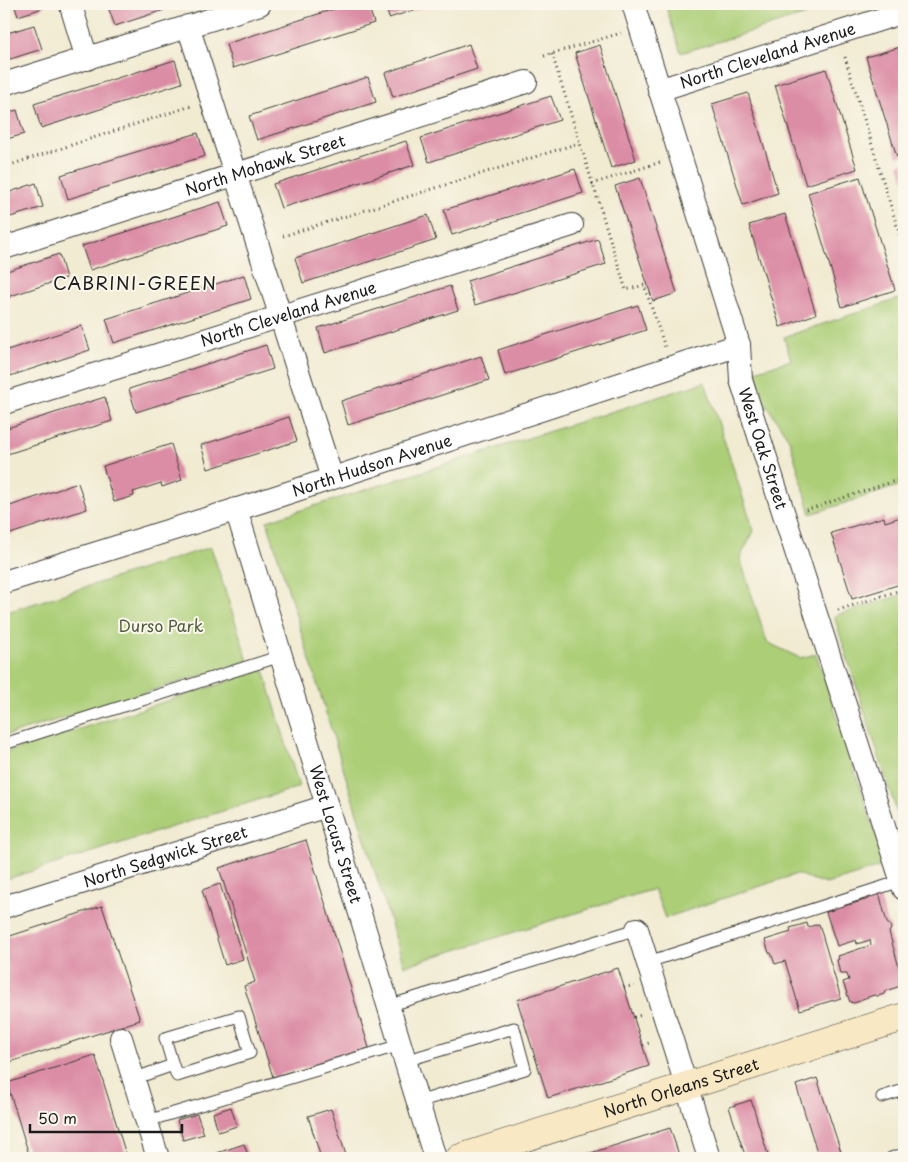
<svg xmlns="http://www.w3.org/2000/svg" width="908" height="1162" font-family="'Playpen Sans',sans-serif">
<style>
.green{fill:#abce76;stroke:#647549}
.building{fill:#dc8da6}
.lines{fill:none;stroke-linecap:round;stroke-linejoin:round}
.lane-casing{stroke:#3c3b37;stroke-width:13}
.street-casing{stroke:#3c3b37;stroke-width:24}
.secondary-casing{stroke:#3c3b37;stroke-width:29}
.path{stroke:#3c3b37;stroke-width:3;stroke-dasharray:1 4;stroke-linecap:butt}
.lane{stroke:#fff;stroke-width:11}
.street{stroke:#fff;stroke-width:22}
.secondary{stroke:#f8e8c3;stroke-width:28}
.labels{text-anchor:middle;stroke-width:4;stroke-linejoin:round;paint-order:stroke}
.street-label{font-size:16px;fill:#1c1c1c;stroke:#fbf7ec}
.park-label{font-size:16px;fill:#4e5a3c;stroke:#fbf7ec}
.neighbourhood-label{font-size:18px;letter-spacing:1px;fill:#1c1c1c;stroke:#fbf7ec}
</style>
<rect width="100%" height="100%" fill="#fbf7ec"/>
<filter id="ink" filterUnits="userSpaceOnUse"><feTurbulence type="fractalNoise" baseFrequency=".02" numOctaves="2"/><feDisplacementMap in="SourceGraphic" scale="10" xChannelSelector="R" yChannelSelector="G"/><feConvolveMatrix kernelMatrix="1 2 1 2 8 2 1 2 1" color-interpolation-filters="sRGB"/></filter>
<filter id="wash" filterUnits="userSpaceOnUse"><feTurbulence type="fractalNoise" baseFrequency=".0096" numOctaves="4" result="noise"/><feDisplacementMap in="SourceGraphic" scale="20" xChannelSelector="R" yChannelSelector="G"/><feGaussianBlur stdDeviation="1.12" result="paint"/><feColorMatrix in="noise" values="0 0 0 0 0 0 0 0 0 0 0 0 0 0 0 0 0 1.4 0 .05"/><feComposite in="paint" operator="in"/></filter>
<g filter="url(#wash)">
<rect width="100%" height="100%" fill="#f1ebd2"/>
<path class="green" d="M665 4H842L681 53Z
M904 297V484L811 514 789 439 763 400 755 371 791 360 784 337Z
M705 382 754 531 740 558 767 642 800 658 816 654 886 865 826 884 797 874 665 918 654 889 404 966 267 521Z
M211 547 248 661 4 736V613Z
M904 594V835L834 616Z
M264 670 299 787 4 880V753Z"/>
<g id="blocks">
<path class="building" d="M14 4H41L43 8 18 16Z
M107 4H182L115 26Z
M349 4H368L374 23 233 68 226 44Z
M385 4H434L389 18Z
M34 25 42 49 4 61V34Z
M469 44 477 69 393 97 385 73Z
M600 45 636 160 611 168 575 53Z
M904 46V155L897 157 866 57Z
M175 60 182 83 41 128 34 104Z
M826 69 857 169 806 185 775 85Z
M368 77 376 102 257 140 249 116Z
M748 93 778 193 743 205 712 104Z
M551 96 560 120 429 162 421 138Z
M17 110 24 134 4 140V114Z
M198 133 205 156 68 199 61 175Z
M406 141 414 165 281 208 273 184Z
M904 163V181L899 164Z
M575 169 583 193 452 235 444 210Z
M860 177 895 290 842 307 808 193Z
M640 178 677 293 653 301 615 186Z
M36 183 43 207 4 219V194Z
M220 202 228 226 90 270 82 246Z
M785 214 816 314 780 327 749 225Z
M428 215 436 240 303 283 295 258Z
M598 239 606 264 475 305 467 281Z
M59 254 66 278 4 298V272Z
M244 275 251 299 114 343 106 319Z
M450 286 458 310 325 353 318 328Z
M638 305 646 330 505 375 498 350Z
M82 326 90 350 4 378V351Z
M266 345 273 369 136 412 129 389Z
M481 356 489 380 348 425 341 401Z
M105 397 112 421 4 455V429Z
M289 417 297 441 208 469 201 445Z
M171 444 182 480 162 487 161 483 133 492 134 496 114 502 103 466Z
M78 483 87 509 4 536V508Z
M904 516V583L852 599 831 533 884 517 885 522Z
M306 840 369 1048 273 1077 244 986 255 982 219 868Z
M220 884 243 959 225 965 202 890Z
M878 894 880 896 887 923 890 925 891 929 889 932 904 985 885 991 884 994 878 996 874 995 862 999 860 1001 854 1003 850 1002 843 982 849 980 847 974H840L837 960 839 959 838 956 871 945 870 940 857 944 856 940 837 946 826 912 833 910 836 905 840 904 844 906 869 899 872 895Z
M102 906 140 1020 4 1064V938Z
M807 923 808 927 819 924 841 998 800 1010 785 961 775 964 771 953H769L765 940 791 932 790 928Z
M618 968 649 1066 548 1098 517 1000Z
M95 1055 127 1158H30L7 1083Z
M817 1078 843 1158H819L796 1085Z
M751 1100 769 1158H746L729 1107Z
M231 1107 237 1126 218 1132 213 1113Z
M331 1109 347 1158H321L308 1116Z
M197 1114 204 1134 183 1140 177 1120Z
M670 1128 680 1158H575Z
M244 1144 249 1158H203L220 1152Z"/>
</g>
</g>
<g filter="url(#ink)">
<use href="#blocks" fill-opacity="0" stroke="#3c3b37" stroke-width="1"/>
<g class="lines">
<g class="lane-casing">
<path id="lane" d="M4 744 281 656
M648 962 904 880
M388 1006 637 929
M405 1061 514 1028 525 1069 418 1102
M133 1079 173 1065 177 1076 250 1053 239 1016 165 1038 173 1065
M882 1097 904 1090
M147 1121 400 1045
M891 1158 904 1154"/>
</g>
<g class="street-casing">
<g id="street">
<path id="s1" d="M633 4 739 345 741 380 904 889"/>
<path d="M71 6 87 59"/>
<path d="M188 26 332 478"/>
<path d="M4 84 260 4"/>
<path id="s2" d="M659 90 904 12"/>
<path id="s3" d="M4 248 526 82"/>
<path id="s4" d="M4 403 572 225"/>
<path id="s5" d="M236 509 435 1158"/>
<path id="s6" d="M4 582 260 502 739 345"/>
<path id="s7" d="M4 907 327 806"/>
<path d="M637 929 709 1158"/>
<path d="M121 1038 158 1158"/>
</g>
</g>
<g class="secondary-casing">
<g id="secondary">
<path id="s8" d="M460 1158 904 1017"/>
</g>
</g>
<path class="path" d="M552 54 626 290 644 285 665 347
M544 56 621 33
M845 57 904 249
M4 167 191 106
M592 184 661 162
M283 236 579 143
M806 510 904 478
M838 610 904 589
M624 988 634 985
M634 1017 642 1015
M643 1045 652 1042"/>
<use href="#lane" class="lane"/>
<use href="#street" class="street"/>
<use href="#secondary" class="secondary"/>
</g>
</g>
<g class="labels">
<g class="street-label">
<text dy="6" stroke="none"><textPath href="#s2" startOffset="114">North Cleveland Avenue</textPath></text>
<text dy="6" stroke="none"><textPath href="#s3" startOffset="274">North Mohawk Street</textPath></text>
<text dy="6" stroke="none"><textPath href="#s4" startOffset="298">North Cleveland Avenue</textPath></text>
<text dy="6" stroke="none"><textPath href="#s1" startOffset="464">West Oak Street</textPath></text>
<text dy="6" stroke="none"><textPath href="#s6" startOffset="386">North Hudson Avenue</textPath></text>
<text dy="6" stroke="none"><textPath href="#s5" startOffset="340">West Locust Street</textPath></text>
<text dy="6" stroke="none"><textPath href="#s7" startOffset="169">North Sedgwick Street</textPath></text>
<text dy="6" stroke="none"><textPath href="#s8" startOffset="232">North Orleans Street</textPath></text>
</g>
<g class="park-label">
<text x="161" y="632">Durso Park</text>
</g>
<g class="neighbourhood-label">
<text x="135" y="290">CABRINI-GREEN</text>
</g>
</g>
<rect width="908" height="1162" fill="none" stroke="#fbf7ec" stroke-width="20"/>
<path d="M30 1124v8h152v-8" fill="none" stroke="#1c1c1c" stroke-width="2.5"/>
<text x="38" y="1124" font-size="15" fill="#1c1c1c" stroke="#fbf7ec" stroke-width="4" paint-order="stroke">50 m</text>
</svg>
